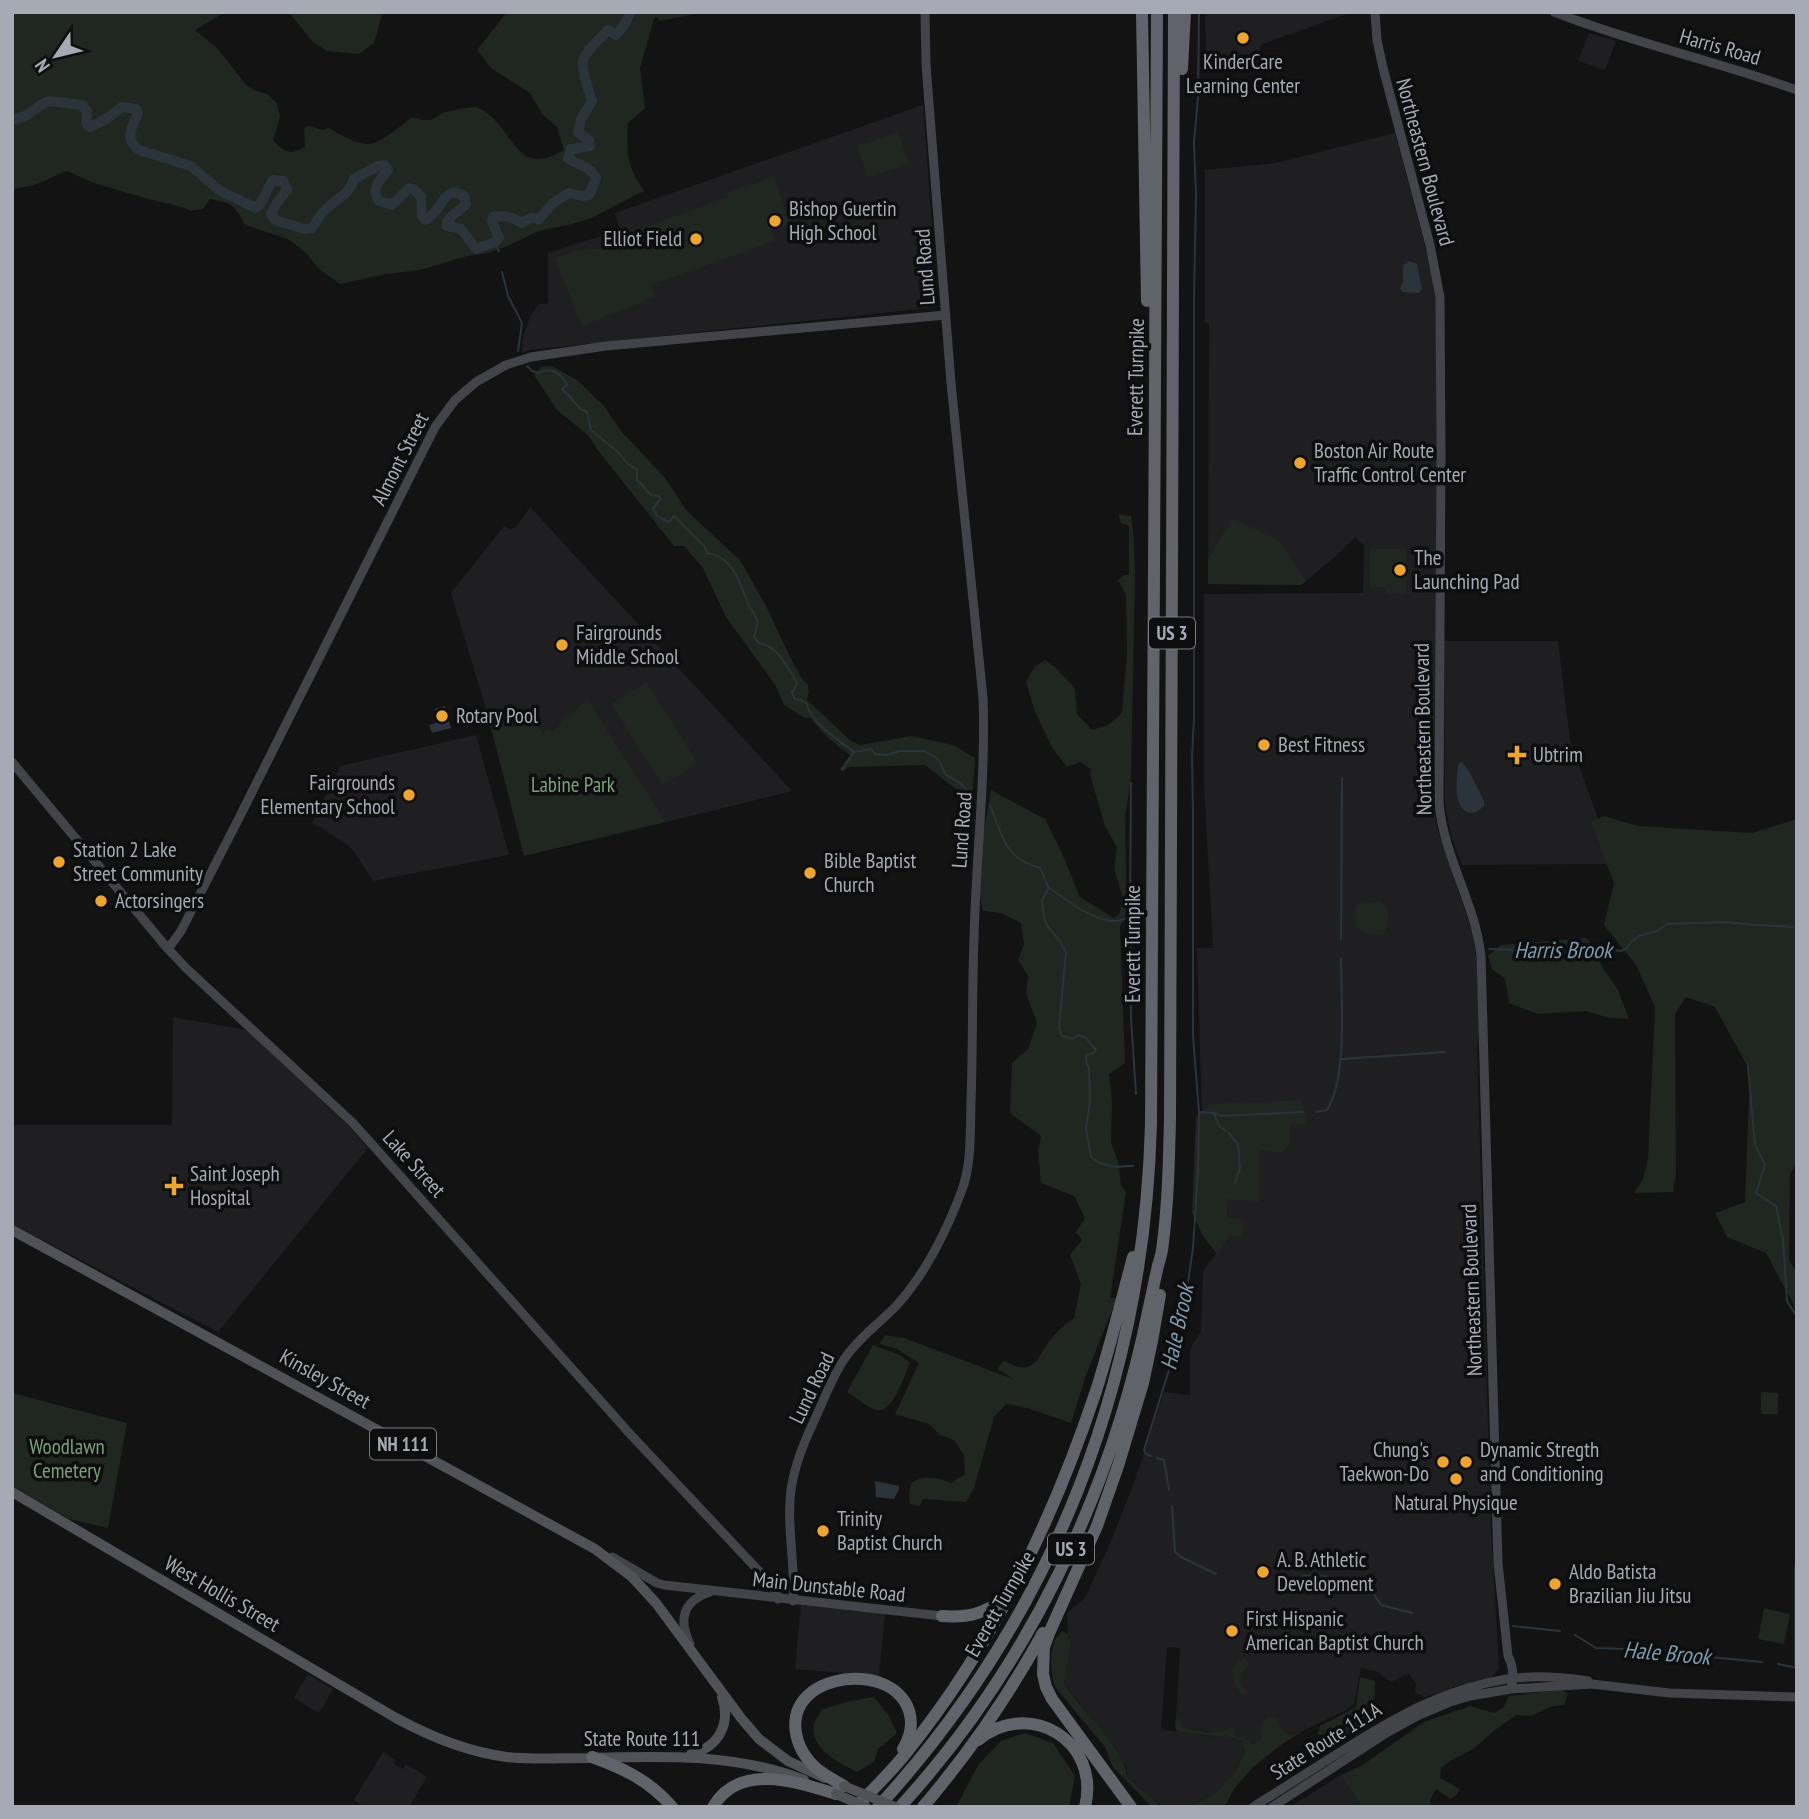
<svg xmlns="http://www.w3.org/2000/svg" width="1809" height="1819" font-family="'PT Sans Narrow',sans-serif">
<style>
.built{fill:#1f1f21}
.green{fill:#1f2720}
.water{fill:#2b343a}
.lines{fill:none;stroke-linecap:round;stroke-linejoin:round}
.stream{stroke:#2b343a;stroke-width:2}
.river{stroke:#2b343a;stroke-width:10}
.secondary{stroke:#424449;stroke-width:9}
.primary{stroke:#505258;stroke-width:10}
.highway{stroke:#60636a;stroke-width:12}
.primary-bridge{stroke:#505258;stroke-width:10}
.poi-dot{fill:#eca533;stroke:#0e0e0f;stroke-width:2.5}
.labels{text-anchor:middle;stroke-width:7;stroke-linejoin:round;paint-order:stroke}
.shield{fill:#0e0e0f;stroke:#787b82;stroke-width:2}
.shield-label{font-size:19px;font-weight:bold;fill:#a5aab4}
.street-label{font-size:21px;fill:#a5aab4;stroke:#0e0e0f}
.poi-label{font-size:21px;fill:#a5aab4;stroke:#0e0e0f;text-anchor:start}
.park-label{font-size:21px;fill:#7c9f7c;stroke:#0e0e0f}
.water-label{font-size:23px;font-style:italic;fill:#7c9aaf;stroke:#0e0e0f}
</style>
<rect width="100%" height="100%" fill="#131314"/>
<path class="built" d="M1205 12H1353L1262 44 1258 54 1261 64 1256 65 1206 54Z
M1589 33 1616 41 1605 70 1578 61Z
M923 105 938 307 530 350 522 353 523 336 531 315 538 305 548 303V253L620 230 615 213Z
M1395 133 1430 265 1436 292V660L1434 790 1435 815 1438 831 1473 934 1477 966 1479 1032 1477 1048 1491 1529 1499 1668 1492 1677 1460 1685 1425 1697 1418 1694 1415 1691 1416 1684 1408 1673 1391 1682 1378 1672 1361 1668 1354 1704 1344 1711 1307 1729 1291 1735 1282 1730 1253 1744 1247 1739 1239 1738 1226 1731 1217 1733 1182 1727 1181 1721 1176 1717 1180 1648 1167 1647 1161 1729 1183 1733 1238 1739 1242 1741 1245 1752 1235 1772 1218 1791 1192 1807H1162L1127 1777V1768L1115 1747 1064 1684 1071 1642 1068 1634 1067 1613 1085 1598 1109 1546 1134 1483 1164 1392 1190 1395V1349L1201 1331 1203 1271 1230 1236 1241 1238 1227 1217 1228 1199 1202 1115 1197 948H1213L1204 784V594L1363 593 1364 546 1355 537 1336 556 1301 585 1208 584 1209 323H1205V170L1276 163Z
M530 507 792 791 666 822 587 700 551 732 512 728 500 715 489 719 451 593 504 526 511 529 516 527Z
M1444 641H1558L1570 740 1614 864 1462 865 1451 835 1445 804Z
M476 735 509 855 373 881 361 862 351 848 324 829 312 823 340 766Z
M173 1017 247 1030 350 1127 368 1148 218 1332 12 1224V1125H172Z
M801 1605 885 1614 879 1676 795 1669Z
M308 1674 333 1689 319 1713 294 1698Z
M383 1752 396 1760 394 1764 403 1769 406 1764 427 1777 409 1807H365L354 1800Z
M1341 1775 1362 1807H1290Z"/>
<path class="green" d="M12 12H225L195 30 218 49 246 85 254 90 267 94 277 103 280 117 273 140C285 153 289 155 305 147L304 128 309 126 323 130 328 128C340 134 356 145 370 144 380 143 404 124 412 117 417 118 424 121 428 120 434 120 438 115 443 113 449 111 468 107 475 107 482 108 488 114 493 118 518 144 522 175 564 150L557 127 542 114 530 93 492 69 477 50 507 12H704L660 21 657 17 654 19 640 68 645 108 628 123C626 151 627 167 644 191L589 219 572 224 539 231 505 247 487 253 468 256 420 270 386 274 340 284 319 269 305 252 288 239 245 225C235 205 232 203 210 199L203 209 191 211 182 207 148 199 91 182 67 171C55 175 45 181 34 185 27 188 20 186 12 190Z
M289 12H383L374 43 359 54 327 51 313 42Z
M898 132 909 164 868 177 857 146Z
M774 177 790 225 771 229 775 241 651 285 655 297 582 326 555 258C578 250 597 245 621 252L617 237 729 197 727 193Z
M552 366 577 380 604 406 621 431 666 479 686 510 740 560 768 610 790 657 801 677 808 685 809 692 807 700 850 740 860 745 911 736 953 745 975 758 972 802 925 765 848 767 845 771 840 769 850 755C835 744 821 733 811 718L803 717 784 705 776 686 726 617 703 568 684 546H674L596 448 589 436 557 410 534 375 541 367Z
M1119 514 1131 516 1134 540 1135 575 1131 778 1125 817 1127 911 1120 927 1125 1063 1109 1074 1112 1102 1111 1143 1118 1162 1121 1186 1126 1192 1110 1298H1117L1086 1375 1071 1423 1027 1408 1006 1404 994 1417 974 1488 966 1502 923 1499 920 1506 910 1504 909 1495 911 1483C922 1475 938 1477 951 1483L965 1474 964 1455 954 1440 940 1435 929 1424 895 1414 919 1363 897 1349 879 1344 885 1335 904 1338 1013 1379 998 1369 1001 1364 1004 1361C1011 1364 1019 1369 1027 1367 1037 1364 1040 1355 1045 1347 1053 1335 1063 1326 1074 1318L1081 1284 1070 1255 1082 1240 1076 1232 1085 1218 1074 1196 1041 1183 1038 1151 1041 1136 1010 1113 1012 1063 1028 1049 1037 1023 1026 993 1028 976 1018 960 1024 944 1021 923 1001 913 983 911C973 872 985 829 991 790L1045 819 1061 851 1080 897 1114 918 1120 912 1122 895 1114 868 1117 847 1105 826 1090 775 1091 769 1080 762 1067 767 1053 749 1035 712 1026 682 1034 667 1045 660 1055 667 1075 688 1077 714 1092 730 1108 725 1122 713 1127 653 1126 595 1118 580 1124 575H1129V526L1121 523 1119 517Z
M1232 518 1279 541 1306 581 1301 585 1208 584V559Z
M1370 549H1406V594H1386V587H1370Z
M646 682 698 763 663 785 611 704Z
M587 699 666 822 524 856 489 720 500 716 512 728 526 714 543 732 547 729 551 732Z
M1604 816 1638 826 1752 833 1797 819V1162L1790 1174 1789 1260 1797 1273V1320L1793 1303 1766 1253 1727 1237 1715 1213 1745 1202 1750 1071 1715 1007 1686 997 1675 1014 1676 1174 1673 1192 1634 1193 1643 1179 1648 1160 1655 1007 1636 965 1604 925 1614 883 1591 822Z
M1380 901 1387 907 1388 921 1386 930 1383 934C1372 935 1364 934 1356 927L1355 907 1360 903Z
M1587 938 1599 954 1601 965 1618 990 1629 1019 1609 1018 1586 1011 1538 1014 1509 1003 1505 979 1492 969 1488 956 1501 945Z
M1302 1100 1307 1125 1290 1124V1145L1281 1153 1259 1150V1202L1228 1199 1227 1217 1244 1221 1241 1238 1230 1236 1217 1254 1203 1236 1192 1213 1196 1117 1211 1104Z
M873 1345 900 1355 910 1363C904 1376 892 1415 876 1410 866 1407 856 1397 847 1392Z
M1761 1392 1778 1393V1414H1761Z
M12 1393 127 1423 108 1528 69 1519 12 1486Z
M1764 1608 1790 1614 1784 1644 1758 1639Z
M1062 1631 1068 1634 1071 1642 1064 1684C1079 1707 1128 1752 1127 1777L1162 1807H1152L1113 1767 1105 1747 1055 1687C1051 1674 1049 1653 1055 1640 1056 1637 1060 1634 1062 1631Z
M1246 1658 1249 1665 1240 1675 1241 1685 1248 1691 1243 1695C1234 1687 1232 1679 1233 1667L1239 1661Z
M1360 1677 1375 1681C1375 1708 1372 1730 1340 1736 1333 1737 1325 1735 1318 1734L1320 1726 1356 1707Z
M1561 1690 1568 1694 1564 1705 1550 1707 1531 1716 1516 1715 1495 1730 1473 1749 1450 1761 1441 1768 1440 1778 1460 1789 1457 1794 1451 1799 1436 1789 1430 1800 1431 1807H1362L1341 1775 1361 1766 1424 1722 1470 1706 1494 1713 1503 1708 1509 1696Z
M874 1697 888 1714 897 1733 878 1749 874 1762 857 1772C840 1763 809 1749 814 1724 815 1720 820 1713 822 1709L851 1701Z
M1176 1717 1181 1721 1182 1727C1200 1730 1218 1738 1233 1725L1235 1736 1247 1739 1253 1744 1262 1739 1261 1728 1267 1717H1276L1282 1730 1291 1735 1303 1731 1282 1744 1252 1768 1234 1789 1226 1804 1221 1807H1192L1218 1791 1235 1772 1245 1752 1242 1741 1238 1739 1177 1732 1175 1726Z
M1025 1733 1053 1743 1075 1776 1069 1807H959L957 1805 979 1764 1001 1741Z"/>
<path class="water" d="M1409 261 1417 264 1422 289 1419 293 1402 292 1400 288 1403 281V265Z
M445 706 451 728 432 733 429 725 439 722 435 709Z
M1462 762 1469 771 1484 801V806C1471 818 1460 813 1457 795 1456 786 1457 775 1458 766L1459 763Z
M875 1481 899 1486V1489L894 1499 876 1497Z"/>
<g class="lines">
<path class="stream" d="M495 242 499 251
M502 272 508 296 522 323 518 351
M527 366 532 371 539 373C551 366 562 374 567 385L562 389 581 409 587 412 591 430 619 453 627 463 637 470V480L651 495 659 496 660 500 653 508 657 516 669 522 674 516 704 546 707 553C734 557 740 584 749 606 751 610 756 616 757 621 758 625 755 633 754 637L759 643C778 646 788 668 797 683L792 693 795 699 803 701 807 704C809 721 841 742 854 752L871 749 875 754 888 755 899 751H924L938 759 946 775 959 782 972 796
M842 770 853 753
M990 805C1003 837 1003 857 1040 868L1049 888 1042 900 1044 918 1048 927 1060 941 1066 952 1059 1028 1062 1036 1073 1039 1079 1035 1086 1038 1096 1050 1094 1053 1086 1055V1062L1089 1068 1090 1101 1086 1129 1091 1157C1104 1168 1117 1167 1133 1166
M1051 889C1069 902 1107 933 1130 916L1131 783
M1130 917 1131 1018 1136 1094
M1341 939 1342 778
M1489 949 1519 950 1568 954 1596 947 1621 951 1627 948 1631 942 1639 936 1657 931 1667 924 1725 922 1756 925 1797 927
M1342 1059 1445 1052
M1748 1066 1755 1145 1765 1165 1756 1193 1776 1206 1783 1240 1787 1301 1797 1317
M1199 1112 1193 1036V811L1192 757 1194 718V298L1196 196 1194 142 1198 97 1199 12
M1316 1112 1327 1110C1348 1076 1341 999 1341 958
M1214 1114 1220 1127 1228 1132 1238 1144 1240 1168 1235 1183
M1151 1456 1146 1454 1144 1450 1173 1357 1187 1290 1193 1248 1198 1170 1199 1112 1214 1113 1221 1116 1303 1112
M1157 1458 1164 1460 1169 1490
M1172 1506 1175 1552 1181 1557 1216 1574
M1302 1576 1315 1575 1363 1582 1366 1585
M1372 1591 1381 1605 1412 1613
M1513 1626 1560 1631
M1575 1635 1596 1648 1662 1650 1689 1655 1762 1662
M1778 1664 1797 1668
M1795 1667V1571L1797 1543"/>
<path class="river" d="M12 120C32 116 34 107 49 101L82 105 87 111 86 123 90 127 108 118 122 107 136 109 138 113C133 127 123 138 139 150L191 166 220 191 256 208C265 201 266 189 273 180L283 181 287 190 277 203 271 214 275 220 304 229 312 228C317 222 320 214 326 209 337 199 350 194 354 179L378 166 385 165 388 170C380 180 370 188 379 201L392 205 409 188 413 189 421 196 422 216 425 220 429 218C432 214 437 210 440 205 447 194 452 189 464 196L466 204C460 211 452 214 447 222V226L461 229 476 249 495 242 499 238 492 221 493 217C505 215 513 217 522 223L531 218 539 219 553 203 569 193 582 196 589 195 596 178C590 165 578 166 568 158L571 149 590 146 589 140 578 133 581 119 592 101C589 91 581 70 583 61 586 50 600 39 608 30L616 35 623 27 631 12"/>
<path class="secondary" d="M1375 12 1377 40 1383 68 1430 245 1440 297 1441 456 1439 802C1443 856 1475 902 1481 956L1498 1563 1508 1656C1514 1667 1514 1677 1511 1689
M1554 12C1633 43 1716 61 1797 90
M12 762 168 949 187 969 353 1123 631 1435 772 1585 777 1593 778 1599
M168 949 181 931 239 818 435 427 455 400 476 382 506 365 531 357 606 346 946 315
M612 1557 657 1583 664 1585 942 1616
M793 1601C796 1561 784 1517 793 1479 798 1455 809 1432 819 1410 827 1392 834 1374 845 1358 859 1337 880 1323 897 1305 926 1273 947 1230 962 1190 972 1162 970 1130 971 1101 973 1046 972 991 974 937 976 857 986 778 983 698L951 383 926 65 925 12
M690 1644C678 1619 683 1601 710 1592
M1253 1807C1284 1788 1314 1768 1345 1749 1396 1717 1446 1688 1507 1679 1533 1675 1561 1677 1588 1681
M1272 1807 1388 1732 1419 1715 1450 1702 1470 1696 1511 1689 1592 1684 1669 1693 1797 1697"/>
<path class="primary" d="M12 1230 595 1549 632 1577 656 1603 741 1718 759 1739 788 1761 825 1778
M12 1492 396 1718C431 1737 467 1752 507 1757 533 1760 561 1758 587 1758 661 1756 735 1753 804 1780
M691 1754C719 1747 731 1724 722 1697"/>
<path class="highway" d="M1142 12 1147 301
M1182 69 1185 12
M942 1616C967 1618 987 1614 1005 1596
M978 1740C1030 1698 1101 1741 1085 1807
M592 1757C623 1768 650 1781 672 1807
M844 1786C834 1780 824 1775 816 1768 794 1748 785 1713 812 1692 837 1673 887 1673 905 1702 914 1717 912 1734 903 1749
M859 1804C875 1787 892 1771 906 1753 992 1647 1053 1520 1096 1391 1110 1347 1121 1302 1133 1257
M713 1807C739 1762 797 1782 836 1794
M878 1807C1053 1616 1144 1383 1151 1124L1157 12
M900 1807C1028 1667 1112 1492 1149 1307 1152 1295 1154 1282 1157 1270 1158 1264 1161 1257 1162 1250 1168 1207 1169 1162 1170 1118L1174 12
M923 1807C968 1754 1010 1693 1043 1633
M1131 1807 1052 1699 1046 1687 1043 1674 1044 1647 1050 1631 1097 1526 1118 1466 1143 1383 1152 1341 1160 1295"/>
<path class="primary-bridge" d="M844 1786 895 1807
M836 1794 866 1807"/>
</g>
<g class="poi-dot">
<circle cx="1243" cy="38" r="7"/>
<circle cx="775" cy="221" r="7"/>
<circle cx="696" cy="239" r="7"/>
<circle cx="1300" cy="463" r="7"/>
<circle cx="1400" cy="570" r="7"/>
<circle cx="562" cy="645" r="7"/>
<circle cx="442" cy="716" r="7"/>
<circle cx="1264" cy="745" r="7"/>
<path d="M1513.5 744.5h7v7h7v7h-7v7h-7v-7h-7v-7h7z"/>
<circle cx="409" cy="795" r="7"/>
<circle cx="59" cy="862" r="7"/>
<circle cx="810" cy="873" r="7"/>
<circle cx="101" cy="901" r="7"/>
<path d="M170.5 1175.5h7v7h7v7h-7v7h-7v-7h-7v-7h7z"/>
<circle cx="1443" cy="1462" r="7"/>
<circle cx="1466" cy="1462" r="7"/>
<circle cx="1456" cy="1479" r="7"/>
<circle cx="823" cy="1531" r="7"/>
<circle cx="1263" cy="1572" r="7"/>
<circle cx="1555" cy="1584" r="7"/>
<circle cx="1232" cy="1631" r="7"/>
</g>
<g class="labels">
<g class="shield">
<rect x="1149" y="617.5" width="46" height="31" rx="5"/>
<rect x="370" y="1428.5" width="66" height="31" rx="5"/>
<rect x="1048" y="1533.5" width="46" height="31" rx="5"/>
</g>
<g class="shield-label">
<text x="1172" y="640">US 3</text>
<text x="403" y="1451">NH 111</text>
<text x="1071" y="1556">US 3</text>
</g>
<g class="street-label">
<text transform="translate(1720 47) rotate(16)" y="7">Harris Road</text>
<text transform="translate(1425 162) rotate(75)" y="7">Northeastern Boulevard</text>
<text transform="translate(925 267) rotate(-94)" y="7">Lund Road</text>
<text transform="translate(1136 377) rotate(-89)" y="7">Everett Turnpike</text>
<text transform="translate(400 459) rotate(-63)" y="7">Almont Street</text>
<text transform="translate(1423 729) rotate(-91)" y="7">Northeastern Boulevard</text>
<text transform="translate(962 830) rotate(-86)" y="7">Lund Road</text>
<text transform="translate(1133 944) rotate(-90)" y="7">Everett Turnpike</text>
<text transform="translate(414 1164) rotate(48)" y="7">Lake Street</text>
<text transform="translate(1472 1290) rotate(-92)" y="7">Northeastern Boulevard</text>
<text transform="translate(325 1379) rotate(29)" y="7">Kinsley Street</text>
<text transform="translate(812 1388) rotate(-64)" y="7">Lund Road</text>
<text transform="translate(829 1587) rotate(6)" y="7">Main Dunstable Road</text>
<text transform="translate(222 1594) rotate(30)" y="7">West Hollis Street</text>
<text transform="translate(1000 1604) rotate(-60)" y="7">Everett Turnpike</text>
<text x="642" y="1746">State Route 111</text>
<text transform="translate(1326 1741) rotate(-32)" y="7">State Route 111A</text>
</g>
<g class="poi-label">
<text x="1243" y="69" text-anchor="middle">KinderCare<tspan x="1243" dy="24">Learning Center</tspan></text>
<text x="789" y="216">Bishop Guertin<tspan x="789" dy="24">High School</tspan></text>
<text x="682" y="246" text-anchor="end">Elliot Field</text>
<text x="1314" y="458">Boston Air Route<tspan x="1314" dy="24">Traffic Control Center</tspan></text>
<text x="1414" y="565">The<tspan x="1414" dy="24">Launching Pad</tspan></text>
<text x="576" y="640">Fairgrounds<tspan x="576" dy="24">Middle School</tspan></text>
<text x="456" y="723">Rotary Pool</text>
<text x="1278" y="752">Best Fitness</text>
<text x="1533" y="762">Ubtrim</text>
<text x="395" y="790" text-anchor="end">Fairgrounds<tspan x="395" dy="24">Elementary School</tspan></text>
<text x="73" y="857">Station 2 Lake<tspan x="73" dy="24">Street Community</tspan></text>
<text x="824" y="868">Bible Baptist<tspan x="824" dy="24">Church</tspan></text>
<text x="115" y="908">Actorsingers</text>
<text x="190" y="1181">Saint Joseph<tspan x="190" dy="24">Hospital</tspan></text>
<text x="1429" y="1457" text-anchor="end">Chung's<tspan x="1429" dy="24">Taekwon-Do</tspan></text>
<text x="1480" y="1457">Dynamic Stregth<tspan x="1480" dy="24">and Conditioning</tspan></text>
<text x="1456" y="1510" text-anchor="middle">Natural Physique</text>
<text x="837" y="1526">Trinity<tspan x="837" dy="24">Baptist Church</tspan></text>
<text x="1277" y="1567">A. B. Athletic<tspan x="1277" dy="24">Development</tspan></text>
<text x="1569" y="1579">Aldo Batista<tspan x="1569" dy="24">Brazilian Jiu Jitsu</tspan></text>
<text x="1246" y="1626">First Hispanic<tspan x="1246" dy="24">American Baptist Church</tspan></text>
</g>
<g class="park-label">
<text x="573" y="792">Labine Park</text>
<text x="67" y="1454">Woodlawn<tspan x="67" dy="24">Cemetery</tspan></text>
</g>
<g class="water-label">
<text x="1563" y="958">Harris Brook</text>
<text transform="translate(1177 1327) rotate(-78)" y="8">Hale Brook</text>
<text transform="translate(1667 1653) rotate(5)" y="8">Hale Brook</text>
</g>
</g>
<rect width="1809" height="1819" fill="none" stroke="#a5aab4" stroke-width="28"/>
<g transform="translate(56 56) rotate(235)" stroke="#0e0e0f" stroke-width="5" paint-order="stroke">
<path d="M0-5L12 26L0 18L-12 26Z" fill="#a5aab4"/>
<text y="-10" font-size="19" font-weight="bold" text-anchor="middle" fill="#a5aab4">N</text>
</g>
</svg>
